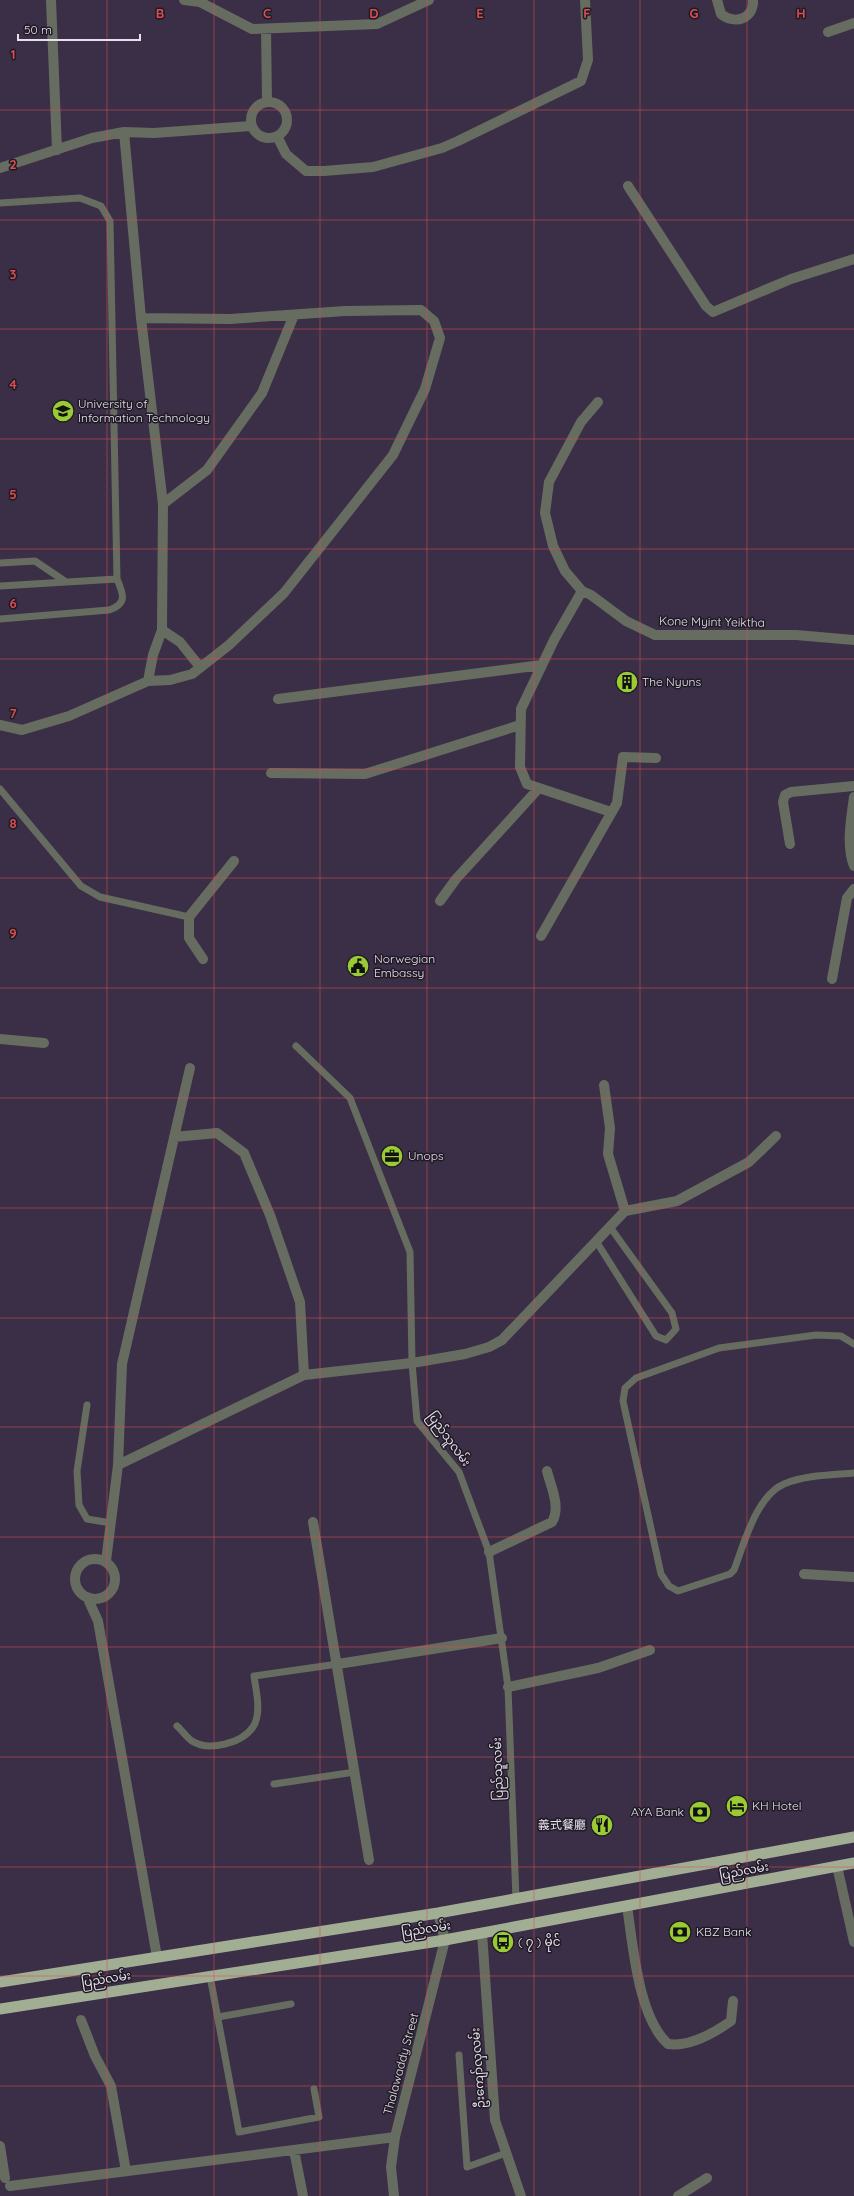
<svg xmlns="http://www.w3.org/2000/svg" width="854" height="2196" font-family="Quicksand,'Noto Sans SC','Noto Sans Myanmar',sans-serif">
<style>
.lines{fill:none;stroke-linecap:round;stroke-linejoin:round}
.service{stroke:#676c61;stroke-width:7}
.minor{stroke:#676c61;stroke-width:10}
.trunk{stroke:#a2ae94;stroke-width:11}
.grid{fill:none;stroke:#da4d50;stroke-width:1;stroke-opacity:0.55}
.labels{text-anchor:middle;stroke-width:3;stroke-linejoin:round;paint-order:stroke}
.poi-label{font-size:12px;fill:#e8e0ef;stroke:#1f1a24;text-anchor:start}
.street-label{font-size:12px;fill:#e8e0ef;stroke:#1f1a24}
.grid-label{font-size:13px;text-anchor:middle;font-weight:bold;fill:#da4d50;stroke:#1f1a24;stroke-width:3;stroke-linejoin:round;paint-order:stroke}
</style>
<rect width="100%" height="100%" fill="#3a2f46"/>
<g class="lines">
<path class="service" d="M0 203 80 198 101 206 110 221 117 579 0 586
M0 563 35 561 66 582
M0 619 109 610C127 604 124 595 117 579
M0 789 81 886 100 897 189 917
M296 1046 350 1098 410 1252 412 1363 417 1421 459 1472 489 1552 508 1687 516 1900
M596 1241 656 1336 666 1340 676 1329 672 1313 610 1227
M854 1344 841 1336 816 1335 719 1348 636 1378 625 1388 623 1401 661 1574 669 1586 678 1591 730 1574 734 1570C744 1544 756 1496 784 1484 805 1475 832 1475 854 1473
M87 1405 77 1471 79 1505 87 1519 111 1523
M177 1726C182 1730 186 1737 192 1741 209 1752 242 1743 253 1727 262 1713 256 1691 254 1676L338 1664
M274 1784 355 1772
M210 1976 239 2132 319 2117 314 2089
M218 2017 291 2004
M459 2055 467 2167 506 2153"/>
<path class="minor" d="M51 0 57 150
M184 0 200 2 252 29 377 24 429 0
M717 0 721 14C735 25 754 19 753 0
M266 29 267 101
M828 32 854 23
M251 120a18 18 0 1 1 36 0a18 18 0 1 1-36 0Z
M124 132 141 318 163 504 162 630 153 655 148 681
M277 136 286 154 306 171H324L373 167 442 148 458 141 581 81 588 60 585 0
M0 168 92 138 124 132 154 133 251 126
M628 186 706 306 713 312 791 279 854 259
M598 402 581 422 549 482 545 513 553 546 565 571 582 591 591 595 626 621 655 635H796L854 640
M163 504 207 470 262 393 294 315
M582 591 554 640 521 709 520 767 527 784 611 812
M162 630 180 642 200 667
M278 699 542 665
M0 725 22 730 69 716 148 681 170 680 192 674 229 645 284 593 393 455 425 389 440 338 434 321 421 310 345 311 230 319 141 318
M271 773 365 774 520 725
M854 797C851 819 846 846 854 866
M790 844 783 802 785 795 791 792 854 786
M440 901 456 879 539 788
M541 936 617 803 623 757 656 758
M203 959 189 938V917L234 861
M832 979 847 898 854 889
M0 1039 44 1043
M604 1085 610 1128 608 1154 625 1211
M174 1137 217 1133 244 1153 270 1215 300 1302 304 1375
M118 1465 304 1375 412 1363 465 1354 489 1347 502 1340 625 1211 677 1201 749 1162 776 1136
M313 1522 369 1860
M489 1552 552 1522C561 1507 551 1487 547 1471
M75 1579a20 20 0 1 1 40 0a20 20 0 1 1-40 0Z
M106 1561 118 1465 122 1364 190 1068
M804 1574 854 1577
M87 1597 98 1621 157 1957
M338 1664 502 1638
M508 1687 598 1668 650 1650
M837 1866 854 1942
M627 1906C633 1945 638 2017 668 2044 689 2047 714 2033 731 2021L733 2001
M482 1933 495 2120 521 2196
M81 2020 95 2056 111 2086 126 2171
M0 2146 5 2178
M294 2150 303 2196
M10 2186 395 2137
M394 2196 391 2167 395 2137 445 1940 438 1913
M678 2196 707 2178"/>
<path class="trunk" d="M0 1982 438 1913 854 1837
M0 2009 445 1940 854 1863"/>
</g>
<path class="grid" d="M107 0V2196M214 0V2196M320 0V2196M427 0V2196M534 0V2196M640 0V2196M747 0V2196M0 110H854M0 220H854M0 329H854M0 439H854M0 549H854M0 659H854M0 769H854M0 878H854M0 988H854M0 1098H854M0 1208H854M0 1318H854M0 1427H854M0 1537H854M0 1647H854M0 1757H854M0 1867H854M0 1976H854M0 2086H854"/>
<defs>
<g id="university-disc" transform="scale(1.15)"><circle r="9.5" fill="#9acb34" stroke="#1f1a24"/><path d="M0-5L7-2L0 1L-7-2ZM-4 1L0 2.5L4 1V4Q0 6-4 4Z" fill="#111"/></g>
<g id="building-disc" transform="scale(1.15)"><circle r="9.5" fill="#9acb34" stroke="#1f1a24"/><path d="M-4-6H4V6H1V3H-1V6H-4ZM-2.5-4.3h1.7v1.8h-1.7ZM.8-4.3h1.7v1.8H.8ZM-2.5-1h1.7V.8h-1.7ZM.8-1h1.7V.8H.8Z" fill="#111"/></g>
<g id="civic-disc" transform="scale(1.15)"><circle r="9.5" fill="#9acb34" stroke="#1f1a24"/><path d="M-.6-6.5H3V-4.5H.6V-3L4-1V1h2V6H-6V1h2V-1L-.6-3ZM-1.2 2.5V6h2.4V2.5Z" fill="#111"/></g>
<g id="office-disc" transform="scale(1.15)"><circle r="9.5" fill="#9acb34" stroke="#1f1a24"/><path d="M-6-3h4V-5.5h4V-3h4V5H-6ZM-1-4.5V-3h2v-1.5ZM-6 0V1H6V0Z" fill="#111"/></g>
<g id="hotel-disc" transform="scale(1.15)"><circle r="9.5" fill="#9acb34" stroke="#1f1a24"/><path d="M-6-4.5h1.5V1H6V5H4.5V3h-9V5H-6ZM-4 0a1.8 1.8 0 1 1 3.6 0ZM.5 0V-2.5h3Q6-2.5 6 0Z" fill="#111"/></g>
<g id="bank-disc" transform="scale(1.15)"><circle r="9.5" fill="#9acb34" stroke="#1f1a24"/><path d="M-6-4H6V4H-6ZM0-2.3a2.3 2.3 0 1 0 0 4.6a2.3 2.3 0 1 0 0-4.6Z" fill="#111"/></g>
<g id="restaurant-disc" transform="scale(1.15)"><circle r="9.5" fill="#9acb34" stroke="#1f1a24"/><path d="M-5-6h1v4h1v-4h1v4h1v-4h1v5L-1.5 .5V6h-2V.5L-5-1ZM5-6V6H3V1.5H1.5Q1.5-4 5-6Z" fill="#111"/></g>
<g id="bus-disc" transform="scale(1.15)"><circle r="9.5" fill="#9acb34" stroke="#1f1a24"/><path d="M-5-6H5V4H4V6H2V4H-2V6H-4V4H-5ZM-3.5-4V0h7V-4ZM-3.5 1.2v1.5H-2V1.2ZM2 1.2v1.5H3.5V1.2Z" fill="#111"/></g>
</defs>
<g fill-rule="evenodd">
<use href="#university-disc" x="63" y="411"/>
<use href="#building-disc" x="627" y="682"/>
<use href="#civic-disc" x="358" y="966"/>
<use href="#office-disc" x="392" y="1156"/>
<use href="#hotel-disc" x="737" y="1806"/>
<use href="#bank-disc" x="700" y="1812"/>
<use href="#restaurant-disc" x="602" y="1825"/>
<use href="#bank-disc" x="680" y="1932"/>
<use href="#bus-disc" x="503" y="1942"/>
</g>
<g class="labels">
<g class="poi-label">
<text x="78" y="408">University of<tspan x="78" dy="14">Information Technology</tspan></text>
<text x="642" y="686">The Nyuns</text>
<text x="374" y="963">Norwegian<tspan x="374" dy="14">Embassy</tspan></text>
<text x="408" y="1160">Unops</text>
<text x="752" y="1810">KH Hotel</text>
<text x="684" y="1816" text-anchor="end">AYA Bank</text>
<text x="586" y="1829" text-anchor="end">義式餐廳</text>
<text x="696" y="1936">KBZ Bank</text>
<text x="518" y="1946">( ၇ ) မိုင်</text>
</g>
<g class="street-label">
<text transform="translate(712 622) rotate(1)" y="4">Kone Myint Yeiktha</text>
<text transform="translate(449 1439) rotate(54)" y="4">ပြည်သူလမ်း</text>
<text transform="translate(498 1769) rotate(-92)" y="4">ပြည်သူလမ်း</text>
<text transform="translate(744 1871) rotate(-11)" y="4">ပြည်လမ်း</text>
<text transform="translate(426 1929) rotate(-9)" y="4">ပြည်လမ်း</text>
<text transform="translate(106 1979) rotate(-9)" y="4">ပြည်လမ်း</text>
<text transform="translate(401 2064) rotate(-75)" y="4">Thalawaddy Street</text>
<text transform="translate(478 2068) rotate(-94)" y="4">ဦးကျော်လှလမ်း</text>
</g>
</g>
<g class="grid-label">
<text x="160" y="18">B</text>
<text x="267" y="18">C</text>
<text x="374" y="18">D</text>
<text x="480" y="18">E</text>
<text x="587" y="18">F</text>
<text x="694" y="18">G</text>
<text x="801" y="18">H</text>
<text x="13" y="59">1</text>
<text x="13" y="169">2</text>
<text x="13" y="279">3</text>
<text x="13" y="389">4</text>
<text x="13" y="499">5</text>
<text x="13" y="608">6</text>
<text x="13" y="718">7</text>
<text x="13" y="828">8</text>
<text x="13" y="938">9</text>
</g>
<path d="M18 34v6h122v-6" fill="none" stroke="#e8e0ef" stroke-width="2"/>
<text x="24" y="34" font-size="12" fill="#e8e0ef" stroke="#1f1a24" stroke-width="3" paint-order="stroke">50 m</text>
</svg>
